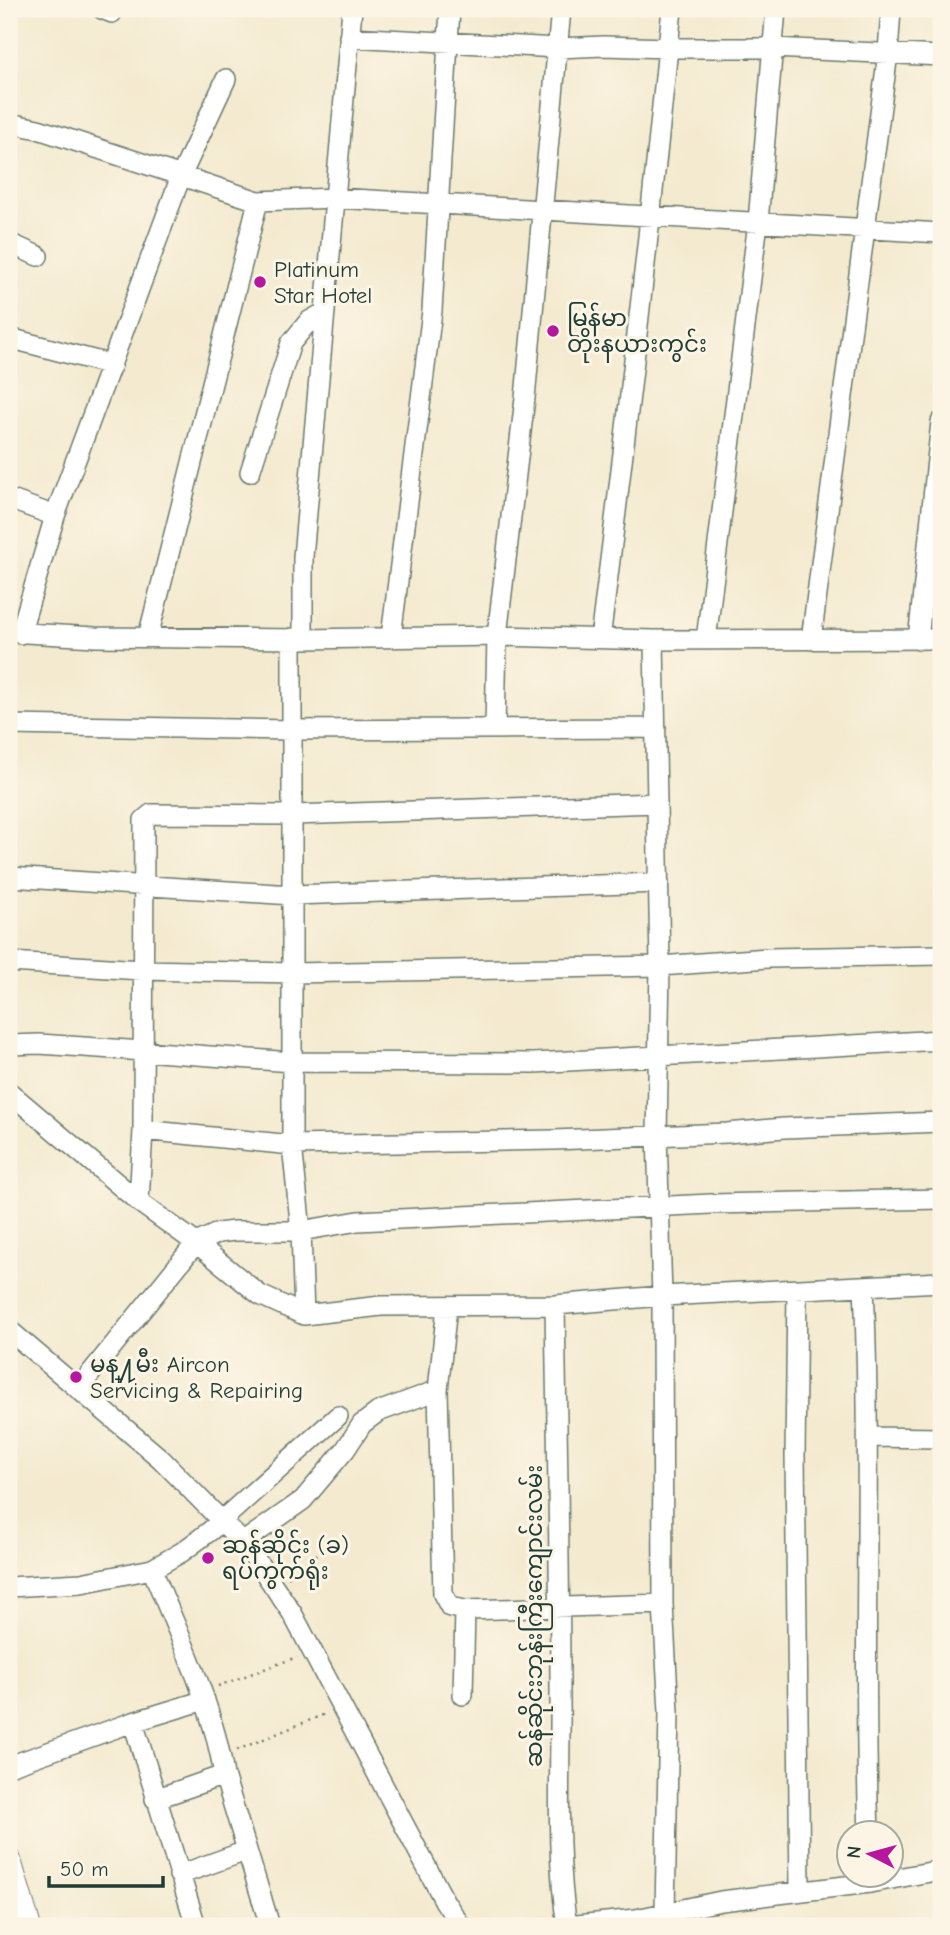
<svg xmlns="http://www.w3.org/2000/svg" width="950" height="1935" font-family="'Comic Neue','Noto Sans Myanmar',sans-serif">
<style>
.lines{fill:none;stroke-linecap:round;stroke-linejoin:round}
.stream{stroke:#46a6c5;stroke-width:4.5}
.minor-casing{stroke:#6a7a6b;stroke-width:22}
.major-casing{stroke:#6a7a6b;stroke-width:25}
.path{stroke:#6a7a6b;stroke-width:2.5;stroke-dasharray:2 5;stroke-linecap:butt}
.minor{stroke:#fff;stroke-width:19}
.major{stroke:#fff;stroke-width:23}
.poi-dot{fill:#b5179e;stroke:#fcf5e5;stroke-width:2.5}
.labels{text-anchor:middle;stroke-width:6;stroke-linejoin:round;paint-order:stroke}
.poi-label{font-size:23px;fill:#1f3d34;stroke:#fcf5e5;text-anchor:start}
.street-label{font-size:23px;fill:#1f3d34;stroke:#fcf5e5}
</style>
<rect width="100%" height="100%" fill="#fcf5e5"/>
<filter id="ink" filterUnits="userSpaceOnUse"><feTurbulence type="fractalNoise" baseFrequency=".0143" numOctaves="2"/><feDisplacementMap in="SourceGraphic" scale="14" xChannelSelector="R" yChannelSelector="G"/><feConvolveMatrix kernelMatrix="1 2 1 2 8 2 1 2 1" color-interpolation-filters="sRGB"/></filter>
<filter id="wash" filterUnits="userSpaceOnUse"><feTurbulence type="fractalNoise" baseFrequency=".00686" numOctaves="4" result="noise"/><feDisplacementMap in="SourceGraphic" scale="28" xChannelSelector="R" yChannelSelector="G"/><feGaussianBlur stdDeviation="1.57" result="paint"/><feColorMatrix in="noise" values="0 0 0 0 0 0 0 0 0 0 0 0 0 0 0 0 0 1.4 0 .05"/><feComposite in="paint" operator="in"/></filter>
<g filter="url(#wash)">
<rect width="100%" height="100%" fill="#f4ead0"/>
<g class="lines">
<path class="stream" d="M919 1926 934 1924 941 1918"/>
</g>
</g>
<g filter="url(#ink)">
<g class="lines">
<g class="minor-casing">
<path id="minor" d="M102 9 112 13
M349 37 558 48 604 46 668 48H773L941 56
M9 123 38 129 258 201 335 198 941 233
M9 243 38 256
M9 338 112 365
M250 472 291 343 309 321 325 312
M9 499 55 516
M9 632 95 637 303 639 497 636 654 640 941 639
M20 634 55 516 181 176 226 79
M148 637 258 201
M391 637 432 311 450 9
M292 638V1145L301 1231 304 1315
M303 639V557L352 9
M600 639C627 429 651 219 672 9
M654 640 660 966 657 1135 662 1296 663 1604 669 1712 665 1911
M706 640 758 222 776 9
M811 640 888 53 891 9
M918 640 941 422
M9 725 293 730 656 728
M495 728 497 636 525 398 561 9
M9 877 292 895 659 883
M9 962 142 970 292 973 660 966 768 958 941 955
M9 1045 39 1044 143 1051 292 1062 534 1063 941 1040
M9 1092 139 1202 196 1243 260 1295 304 1315 381 1306 555 1305 662 1296 941 1282
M143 1130 144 820 151 814 293 815 657 803
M139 1202 143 1130 292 1145 554 1140 727 1133 784 1128 941 1122
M864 1286C872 1468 862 1651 869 1834
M797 1290 795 1455 800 1890
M555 1305C557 1434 560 1564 560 1693 561 1770 555 1850 567 1926
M447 1307 438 1390 443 1594 450 1607 465 1610 663 1604
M9 1330 161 1459 248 1548 292 1613 445 1902 461 1926
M78 1389 196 1243 218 1233 234 1231H301L358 1221 711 1204 941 1199
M868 1437 941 1438
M242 1543 303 1500 345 1450 362 1424 378 1412 438 1390
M152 1569C179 1636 213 1704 224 1775L270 1926
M9 1587 81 1583 152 1569 182 1552 210 1531 338 1416
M463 1695 465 1610
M133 1722 196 1926
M9 1766 133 1722 205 1700
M155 1799 224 1775
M179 1875 246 1851
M567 1926 636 1919 721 1901 870 1883 941 1870"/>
</g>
<g class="major-casing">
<path id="major" d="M9 1859 29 1926"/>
</g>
<path class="path" d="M288 1577 320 1552
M218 1686 297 1657
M237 1750 325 1714"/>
<use href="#minor" class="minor"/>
<use href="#major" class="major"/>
</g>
</g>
<g class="poi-dot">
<circle cx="260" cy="282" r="7"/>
<circle cx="553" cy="331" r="7"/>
<circle cx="76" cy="1377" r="7"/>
<circle cx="208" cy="1558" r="7"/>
</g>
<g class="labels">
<g class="poi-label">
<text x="274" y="277">Platinum<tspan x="274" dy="26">Star Hotel</tspan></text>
<text x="567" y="326">မြန်မာ<tspan x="567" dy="26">တိုးနယားကွင်း</tspan></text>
<text x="90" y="1372">မန္႔မီး Aircon<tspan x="90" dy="26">Servicing &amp; Repairing</tspan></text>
<text x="222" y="1553">ဆန်ဆိုင်း (ခ)<tspan x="222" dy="26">ရပ်ကွက်ရုံး</tspan></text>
</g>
<g class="street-label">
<text transform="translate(534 1616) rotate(-90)" y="8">ဆန်ဆိုင်းဘုန်းကြီးကျောင်းလမ်း</text>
</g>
</g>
<rect width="950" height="1935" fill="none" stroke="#fcf5e5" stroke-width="35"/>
<g transform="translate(870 1854) rotate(276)"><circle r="33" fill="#fcf5e5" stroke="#a4ab9e" stroke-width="2"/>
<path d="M0-5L12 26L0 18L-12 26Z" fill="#b5179e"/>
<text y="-10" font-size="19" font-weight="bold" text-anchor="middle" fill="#1f3d34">N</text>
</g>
<path d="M49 1876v10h114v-10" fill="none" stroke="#1f3d34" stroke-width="3.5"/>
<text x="60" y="1876" font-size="21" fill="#1f3d34" stroke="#fcf5e5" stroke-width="5" paint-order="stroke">50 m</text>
</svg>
